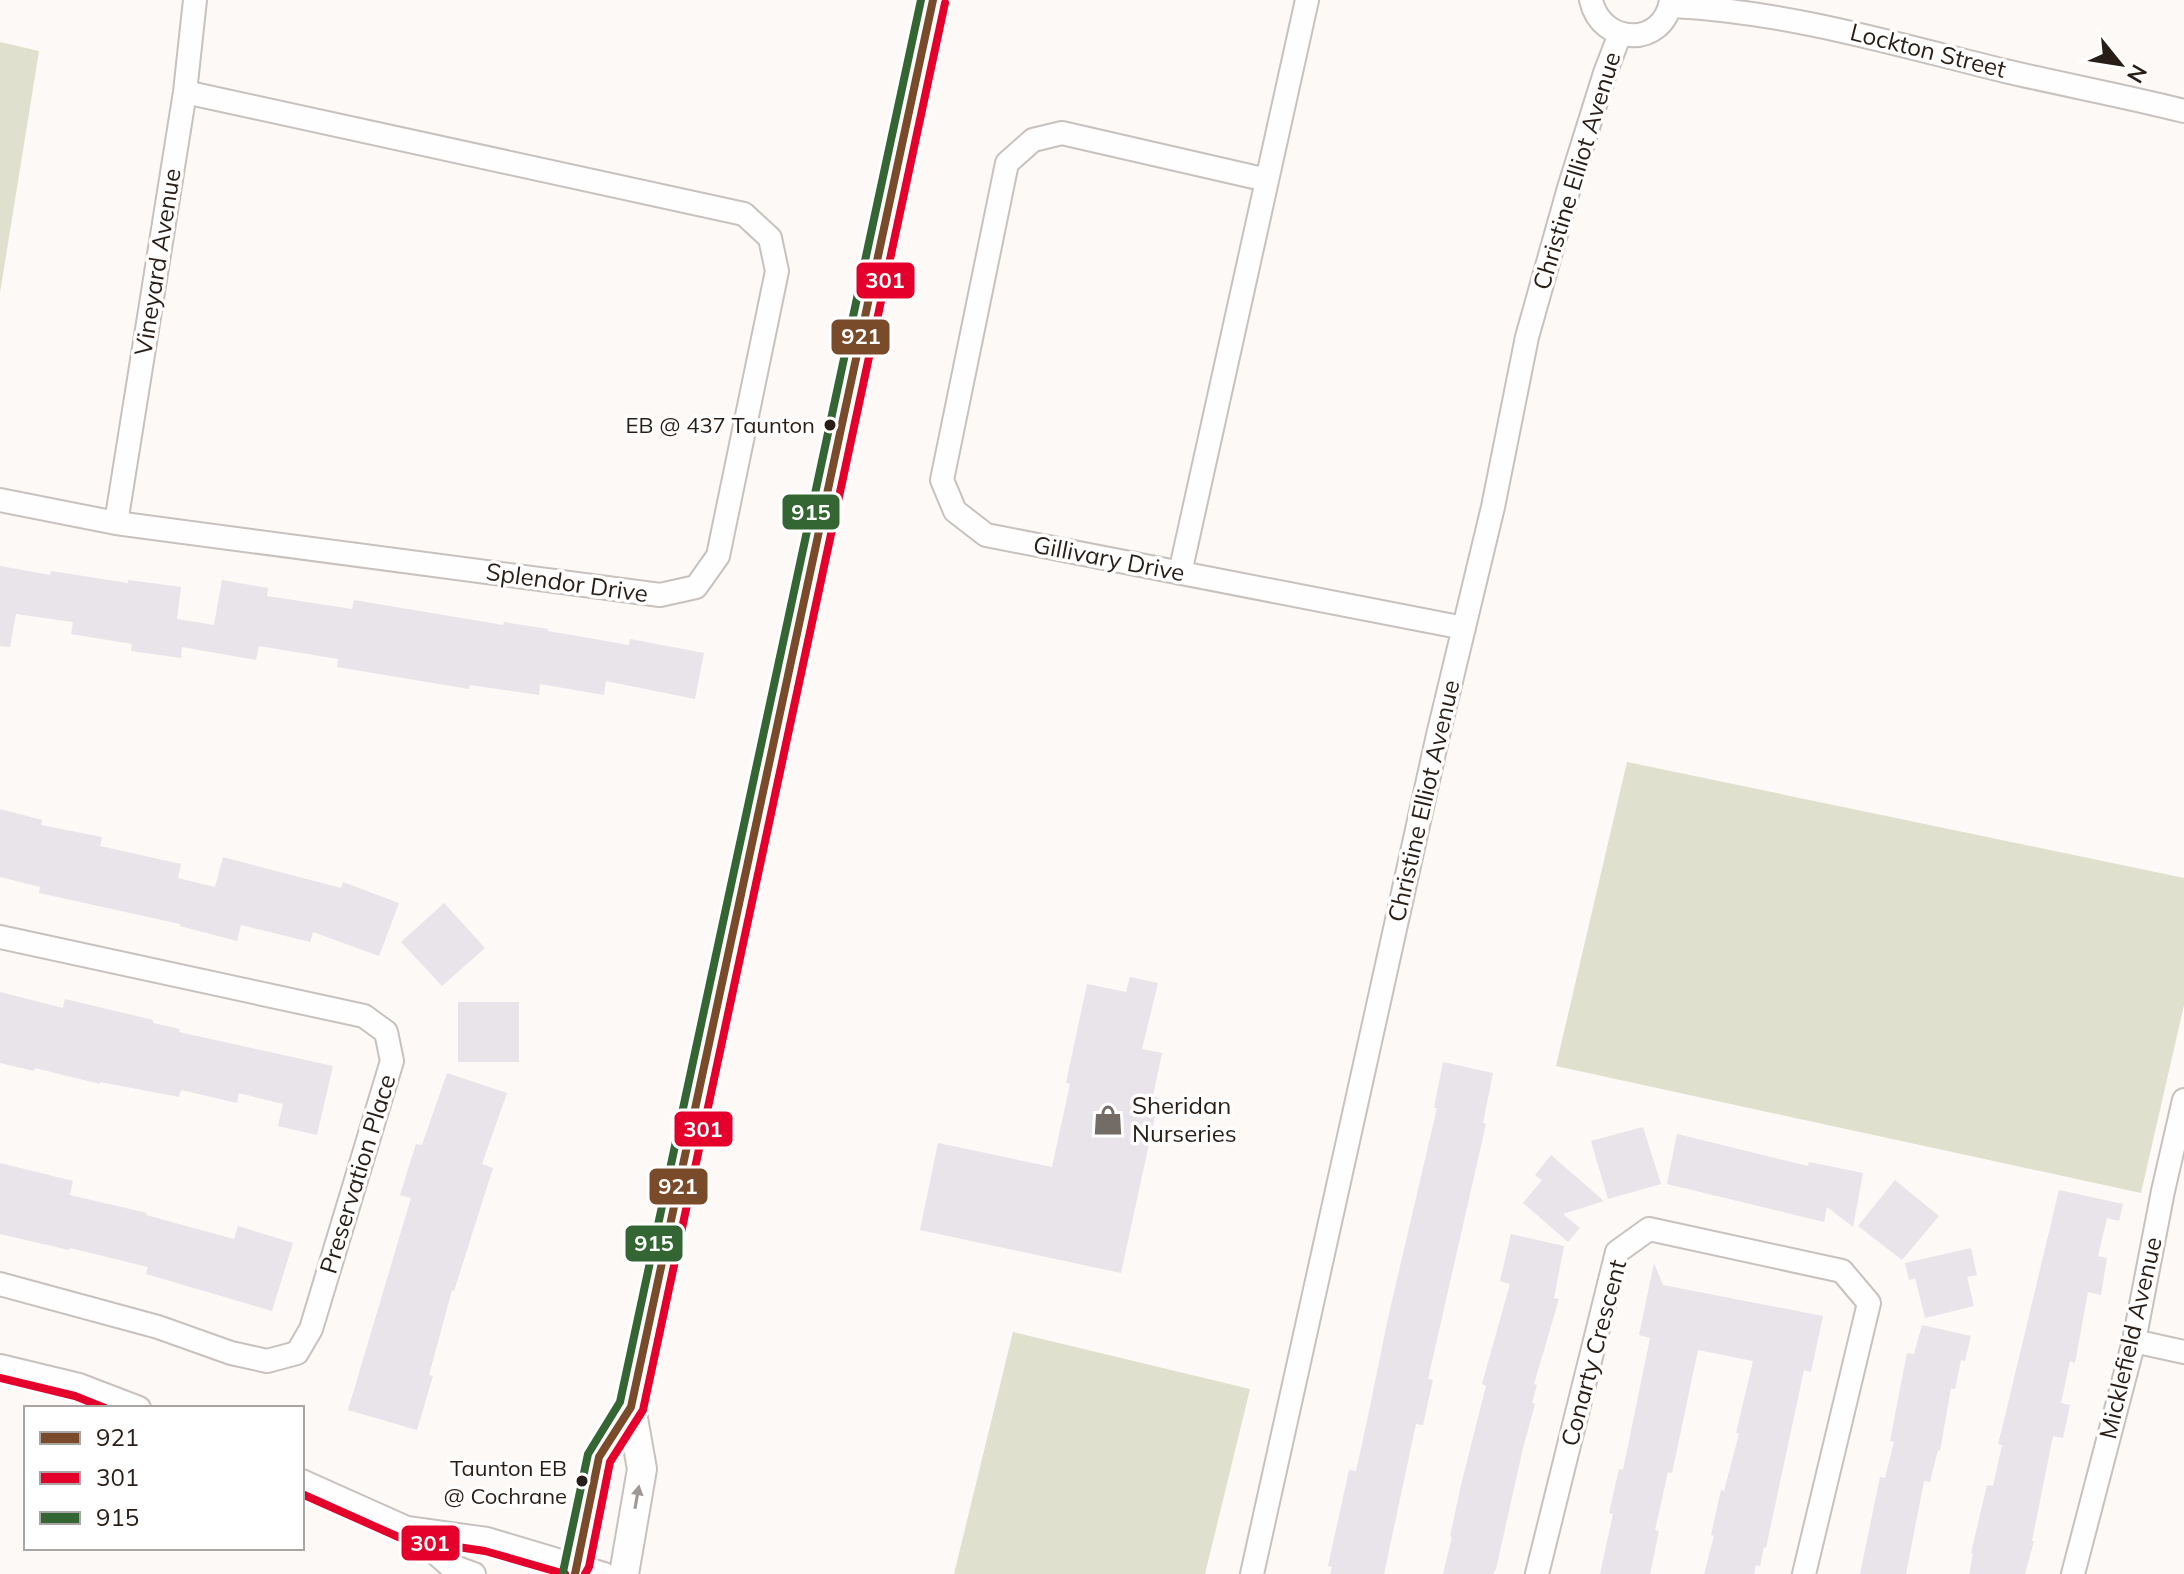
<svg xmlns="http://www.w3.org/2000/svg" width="2184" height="1574" font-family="Mulish,sans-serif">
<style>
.green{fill:#dfe0cd}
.building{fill:#e9e3ea}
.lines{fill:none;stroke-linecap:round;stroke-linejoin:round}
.minor-casing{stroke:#c8c1bd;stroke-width:26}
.major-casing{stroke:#c8c1bd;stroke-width:32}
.minor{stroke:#fffefe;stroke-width:22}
.major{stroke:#fffefe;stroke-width:28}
.bus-1-casing{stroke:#fff;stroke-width:14}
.bus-2-casing{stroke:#fff;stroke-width:14}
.bus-3-casing{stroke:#fff;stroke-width:14}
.bus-1{stroke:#7a4b2a;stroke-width:8}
.bus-2{stroke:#e4002b;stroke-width:8}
.bus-3{stroke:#363;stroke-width:8}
.oneway{fill:#9f9996}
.bus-dot{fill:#291e17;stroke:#fff;stroke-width:3}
.labels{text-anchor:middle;stroke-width:7;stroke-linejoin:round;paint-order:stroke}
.bus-label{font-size:22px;fill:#291e17;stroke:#fff;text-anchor:end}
.street-label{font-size:24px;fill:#291e17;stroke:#fff}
.poi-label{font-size:24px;fill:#291e17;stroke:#fff;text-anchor:start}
.line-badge{stroke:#fff;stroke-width:3}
.badge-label{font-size:22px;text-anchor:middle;font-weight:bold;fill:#fff}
</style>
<rect width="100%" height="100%" fill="#fcf9f6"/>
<path class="green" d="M0 42 39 51 0 293Z
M1627 762 2184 878V1005L2141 1193 1556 1066Z
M1013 1332 1250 1389 1205 1574H954Z"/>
<path class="building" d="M0 566 50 575 51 571 128 583V580L181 587 177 619 214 625 222 580 268 588 267 596 352 609 354 600 503 625 504 622 548 629V631L629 645 630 639 704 653 695 699 606 681 604 695 540 684 539 695 470 685 469 689 337 667 338 659 259 646 256 660 182 647 181 658 131 651 132 644 71 634 73 622 16 614 10 647 0 646Z
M0 809 42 820 41 825 102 837 100 846 181 864 178 878 215 887 223 857 341 888 343 882 399 903 379 956 313 932 310 942 241 925 237 941 180 926V924L39 893 40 887 0 877Z
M444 903 485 948 442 986 401 942Z
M1130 977 1158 983 1142 1049 1162 1053 1153 1096 1159 1098 1121 1273 920 1230 938 1143 1052 1167 1070 1084 1066 1083 1087 984 1126 992Z
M0 992 63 1008 65 999 153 1020V1023L180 1029 179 1032 333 1066 317 1135 278 1126 283 1104 239 1093 237 1103 181 1090 179 1097 100 1082V1084L35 1068 34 1071 0 1063Z
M458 1002H519V1062H458Z
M1443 1062 1493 1073 1483 1123 1486 1124 1428 1379 1433 1380 1423 1425 1416 1424 1384 1574H1330L1332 1567 1328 1566 1349 1470 1356 1471 1367 1421 1388 1318 1437 1108H1434Z
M447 1073 507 1093 482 1164 493 1168 454 1291 452 1290 429 1375 433 1376 417 1430 348 1410 411 1198 400 1195 416 1144 422 1145Z
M1643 1127 1661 1184 1608 1199 1591 1141Z
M1677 1134 1808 1166 1809 1162 1863 1173 1853 1227 1827 1207 1824 1222 1667 1184Z
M1551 1155 1604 1201 1563 1214 1580 1228 1568 1242 1523 1203 1542 1180 1535 1175Z
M0 1163 73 1181 70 1195 147 1213 146 1215 234 1239 238 1226 293 1243 272 1311 146 1274 148 1267 70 1248 69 1250 0 1234Z
M1895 1180 1939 1216 1902 1260 1858 1226Z
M2059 1190 2123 1204 2119 1221 2107 1218 2098 1256 2107 1258 2101 1295 2088 1292 2075 1363 2070 1361 2061 1403 2070 1405 2063 1438 2053 1436 2032 1541H2034L2025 1574H1969L1973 1554 1971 1553 1987 1485 1993 1486 2002 1445 1998 1444 2006 1412Z
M1511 1234 1564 1246 1554 1298 1559 1299 1534 1384 1537 1385 1532 1403 1535 1404 1523 1448 1496 1569 1493 1574H1443L1452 1537 1450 1536 1461 1485 1486 1386 1482 1384 1510 1284 1500 1281Z
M1971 1248 1977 1275 1967 1277 1974 1306 1925 1318 1915 1278 1909 1280 1905 1263Z
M1654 1263 1663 1285 1823 1316 1811 1372 1804 1370 1766 1548 1764 1547 1760 1566 1756 1565 1754 1574H1704L1714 1536 1711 1535 1721 1490 1724 1491 1739 1434 1736 1433 1753 1361 1698 1350 1672 1473 1668 1472 1655 1530 1659 1531 1650 1574H1600L1613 1514 1609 1513 1619 1469 1623 1470 1650 1338 1639 1335Z
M1922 1325 1971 1336 1965 1361 1961 1360 1955 1389 1951 1388 1940 1451 1938 1450 1930 1482 1924 1481 1906 1574H1860L1880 1477 1885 1478 1894 1442 1890 1441 1907 1353 1914 1354Z"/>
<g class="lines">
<g class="minor-casing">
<path id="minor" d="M1591 0C1601 46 1664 48 1671 0
M1671 6C1785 11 1895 44 2005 71 2065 85 2125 96 2184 111
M1267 180 1062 133 1033 140 1007 163 942 480 955 511 986 535 1464 628
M0 500 116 523 660 595 696 587 718 556 777 271 770 238 744 214 185 92
M116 523 185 92 195 0
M1180 573 1307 0
M0 937 364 1016 386 1032 392 1061 311 1329 297 1353 267 1361 231 1353 158 1327 0 1284
M2134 1341 2184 1352
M0 1366 79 1385 139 1408
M302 1481 407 1528 487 1539 604 1574
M408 1529 449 1565 474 1574
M1252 1574 1438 735 1493 507 1527 337 1569 188 1605 73 1620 34
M1537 1574 1617 1252 1649 1229 1842 1271 1869 1303 1804 1574
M2073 1574 2134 1341 2163 1191 2184 1100"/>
</g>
<g class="major-casing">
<path id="major" d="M575 1574 599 1457 631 1407 933 0
M624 1574 642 1469 631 1407"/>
</g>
<use href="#minor" class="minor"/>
<use href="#major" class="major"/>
<g class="bus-1-casing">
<path id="bus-1" d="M575 1574 599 1457 631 1407 933 0"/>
</g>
<g class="bus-2-casing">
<path id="bus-2" d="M0 1378 75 1396 105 1408
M302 1494 403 1539 485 1551 565 1574
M585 1574 589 1567 610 1462 643 1410 945 3"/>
</g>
<g class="bus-3-casing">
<path id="bus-3" d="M563 1572 588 1454 620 1402 921 0"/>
</g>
<use href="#bus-1" class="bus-1"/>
<use href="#bus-2" class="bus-2"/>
<use href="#bus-3" class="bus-3"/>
</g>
<defs><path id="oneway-solid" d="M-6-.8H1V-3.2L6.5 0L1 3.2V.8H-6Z" transform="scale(2)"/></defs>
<use class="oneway" href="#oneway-solid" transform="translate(637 1497) rotate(-80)"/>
<defs>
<g id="shop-bare" transform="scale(2.4)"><path d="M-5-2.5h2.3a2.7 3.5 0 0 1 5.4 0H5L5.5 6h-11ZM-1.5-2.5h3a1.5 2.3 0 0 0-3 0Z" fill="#736b65" stroke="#fff" stroke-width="2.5" paint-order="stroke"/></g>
</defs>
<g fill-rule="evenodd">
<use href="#shop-bare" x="1108" y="1120"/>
</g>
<g class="bus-dot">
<circle cx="830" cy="425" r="7"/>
<circle cx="582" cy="1481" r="7"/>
</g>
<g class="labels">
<g class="bus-label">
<text x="815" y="433">EB @ 437 Taunton</text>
<text x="567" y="1476">Taunton EB<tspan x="567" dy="28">@ Cochrane</tspan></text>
</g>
<g class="street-label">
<text transform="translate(1928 51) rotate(14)" y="8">Lockton Street</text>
<text transform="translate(1577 171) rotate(-73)" y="8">Christine Elliot Avenue</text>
<text transform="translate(158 262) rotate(-81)" y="8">Vineyard Avenue</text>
<text transform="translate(1109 559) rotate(11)" y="8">Gillivary Drive</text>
<text transform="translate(567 583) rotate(8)" y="8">Splendor Drive</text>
<text transform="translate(1424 801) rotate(-77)" y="8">Christine Elliot Avenue</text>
<text transform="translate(358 1174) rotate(-73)" y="8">Preservation Place</text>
<text transform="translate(2131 1338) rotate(-77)" y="8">Micklefield Avenue</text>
<text transform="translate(1594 1353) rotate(-75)" y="8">Conarty Crescent</text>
</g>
<g class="poi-label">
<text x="1132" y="1114">Sheridan<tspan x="1132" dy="28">Nurseries</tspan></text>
</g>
</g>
<g class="line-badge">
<rect x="855" y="261" width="61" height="39" rx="8" fill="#e4002b"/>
<rect x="830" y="318" width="61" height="38" rx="8" fill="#7a4b2a"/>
<rect x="781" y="493" width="60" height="38" rx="8" fill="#363"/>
<rect x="673" y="1110" width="61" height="38" rx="8" fill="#e4002b"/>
<rect x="648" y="1167" width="61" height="39" rx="8" fill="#7a4b2a"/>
<rect x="624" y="1224" width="60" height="39" rx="8" fill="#363"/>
<rect x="400" y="1524" width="61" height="38" rx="8" fill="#e4002b"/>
</g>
<g class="badge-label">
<text x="885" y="288">301</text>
<text x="861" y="344">921</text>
<text x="811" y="520">915</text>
<text x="703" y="1137">301</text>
<text x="678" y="1194">921</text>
<text x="654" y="1251">915</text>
<text x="430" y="1551">301</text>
</g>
<rect x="24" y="1406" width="280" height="144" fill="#ffffff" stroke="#a9a5a2" stroke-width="2"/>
<rect x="40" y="1432" width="40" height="12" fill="#7a4b2a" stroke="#a9a5a2" stroke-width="2"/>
<text x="96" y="1446" font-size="24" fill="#291e17">921</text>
<rect x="40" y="1472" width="40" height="12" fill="#e4002b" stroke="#a9a5a2" stroke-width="2"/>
<text x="96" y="1486" font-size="24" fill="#291e17">301</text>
<rect x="40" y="1512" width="40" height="12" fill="#336633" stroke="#a9a5a2" stroke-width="2"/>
<text x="96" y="1526" font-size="24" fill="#291e17">915</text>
<g transform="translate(2120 64) rotate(120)" stroke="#ffffff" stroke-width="6" paint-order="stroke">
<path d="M0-6L14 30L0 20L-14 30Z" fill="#291e17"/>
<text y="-12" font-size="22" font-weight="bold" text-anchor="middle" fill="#291e17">N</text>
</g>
</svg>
